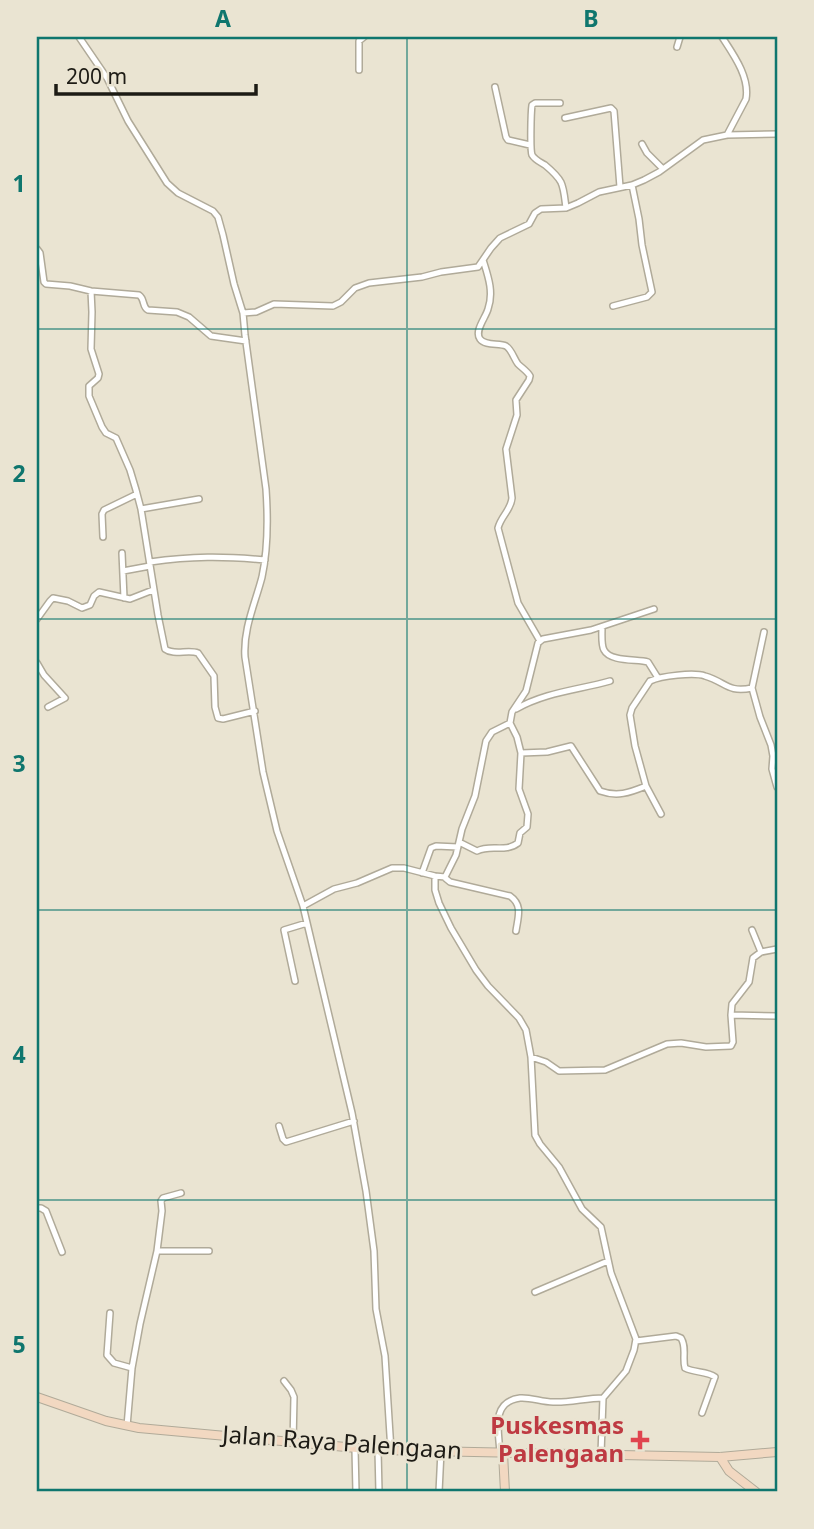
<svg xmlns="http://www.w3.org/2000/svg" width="814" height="1529" font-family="'Noto Sans',sans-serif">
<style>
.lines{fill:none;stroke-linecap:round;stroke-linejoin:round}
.street-casing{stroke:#b0aa99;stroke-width:8}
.secondary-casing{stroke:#b0aa99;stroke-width:10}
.street{stroke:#fff;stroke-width:5}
.secondary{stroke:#f2d8c1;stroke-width:8}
.grid{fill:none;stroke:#0f766e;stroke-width:2;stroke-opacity:0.55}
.health-dot{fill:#e0444e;stroke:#eae4d2;stroke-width:2.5}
.labels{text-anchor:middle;stroke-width:5;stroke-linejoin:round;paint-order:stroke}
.health-label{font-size:24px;font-weight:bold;fill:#be3a42;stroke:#eae4d2;text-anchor:end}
.street-label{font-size:24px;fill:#1d1b15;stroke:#eae4d2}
.neatline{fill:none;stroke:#0f766e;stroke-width:2.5}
.grid-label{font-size:23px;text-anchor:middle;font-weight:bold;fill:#0f766e}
</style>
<rect width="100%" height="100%" fill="#eae4d2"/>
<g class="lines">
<g class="street-casing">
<path id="street" d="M79 37 107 78 128 121 167 183 178 193 213 211 218 217 223 235 234 284 243 313 245 335 266 489C268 518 268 549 262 577 255 604 243 629 245 657L263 772 277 831 303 906 352 1113 366 1191 374 1251 376 1309 385 1356 391 1451
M722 37C733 54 750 77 746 99L727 135
M677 47 680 37
M359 70V41L364 37
M495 87 506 137 508 140 530 145
M560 103H535L532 105C531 112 530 150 532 155 535 160 540 162 545 165 564 181 563 184 566 208
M565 118 611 108 614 111 620 187
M642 144 647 153 663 169
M37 249 40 253 44 282 46 284 70 286 91 291 139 295C145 299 142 307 148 310L177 312 189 317 211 336 246 341
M483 260C488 276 494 292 488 309 486 317 474 331 480 339 485 346 499 343 506 346 512 350 514 359 518 364 522 368 527 371 530 376L529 380 516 400 517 415 506 449 512 498C511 510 501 516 498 528L518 603 540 641
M91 291 92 312 91 349 99 374 98 378 89 386V396L102 427 106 433 116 438 130 470 136 490 141 509 158 615 165 649C174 656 188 649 198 653L214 676 215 707 218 718 223 719 255 711
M613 306 647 297 652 292 642 245 639 219 632 185
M243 313 256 312 274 304 333 306 341 302 355 288 369 283 422 277 441 272 478 267 491 248 500 238 529 224 535 213 541 209 566 208 578 203 599 192 632 185 644 180 659 172 703 140 727 135 777 134
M141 509 199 499
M103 537 102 514 104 510 137 494
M122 553 124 598
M150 562C192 556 223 556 265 560
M123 571 150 566
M37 619 50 601 53 598 68 601 82 608 90 605 94 596 99 592 130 599 153 590
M602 627C602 633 601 645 604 650 610 662 637 659 648 662L658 678
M764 632 752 688 760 717 771 745 773 756 772 769 777 787
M37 663 44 675 65 698 48 707
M516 709C546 692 578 690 610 681
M521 753 547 752 571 746 600 791C617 797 629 793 646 786L661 814
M646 786 635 746 630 715 632 708 650 681C661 676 694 672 705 676 726 682 727 693 752 688
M459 842 477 851C491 844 505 853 518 843L520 833 527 827 528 814 519 789 521 753 517 737 510 723
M422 873 431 848 436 846 458 847
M435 876V890L439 903 451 928 476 970 488 986 519 1018 526 1030 531 1057 535 1135 540 1144 559 1167 582 1209 601 1227 611 1273 636 1339 634 1350 626 1371 603 1398 601 1454
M444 877 450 882 510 896C523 905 518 917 516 931
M303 906 334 889 357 883 392 868H404L435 876 445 877 456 855 462 829 475 796 486 741 492 732 510 723 512 712 526 691 538 643 543 639 591 630 654 609
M752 930 761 952
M295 981 284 930 307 923
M731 1015 777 1016
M531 1057 546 1062 559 1071 605 1070 667 1044 681 1043 706 1047 731 1046 733 1042 731 1015 732 1004 749 982 753 958 761 952 777 949
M279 1126 283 1139 286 1142 354 1121
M37 1208H41L46 1211 62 1252
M157 1251 162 1211 161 1201 163 1198 181 1193
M535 1292 608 1261
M110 1313 107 1355 114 1363 132 1368
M636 1341 676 1336 681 1338C687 1347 682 1358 685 1368 695 1373 707 1371 715 1377L702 1413
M284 1381 291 1390 294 1397 293 1443
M127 1426 132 1368 140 1324 157 1251H209
M355 1449 356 1492
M378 1450 379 1492
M500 1453C499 1432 490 1402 520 1398 530 1397 542 1402 553 1402 569 1403 586 1398 603 1398
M439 1492 441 1451"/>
</g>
<g class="secondary-casing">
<path id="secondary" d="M37 1397 106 1421 139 1428 378 1450 720 1457 777 1452
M503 1453 505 1492
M720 1457 729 1471 756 1492"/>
</g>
<use href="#street" class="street"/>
<use href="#secondary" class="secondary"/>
</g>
<path class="grid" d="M407 37V1492M37 329H777M37 619H777M37 910H777M37 1200H777"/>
<path class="health-dot" d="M636.5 1429.5h7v7h7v7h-7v7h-7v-7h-7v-7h7z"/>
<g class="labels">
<g class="health-label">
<text x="624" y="1434">Puskesmas<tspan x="624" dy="28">Palengaan</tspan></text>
</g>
<g class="street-label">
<text transform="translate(342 1443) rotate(4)" y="8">Jalan Raya Palengaan</text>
</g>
</g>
<rect width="814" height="1529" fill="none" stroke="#eae4d2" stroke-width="77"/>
<path d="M56 84v10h200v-10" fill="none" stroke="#1d1b15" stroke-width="3.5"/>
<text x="66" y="84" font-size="21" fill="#1d1b15" stroke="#eae4d2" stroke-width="5" paint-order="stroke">200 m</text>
<rect x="38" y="38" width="738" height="1452" class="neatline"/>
<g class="grid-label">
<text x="223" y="27">A</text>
<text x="591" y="27">B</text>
<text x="19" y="192">1</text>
<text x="19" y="482">2</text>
<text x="19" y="772">3</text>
<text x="19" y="1063">4</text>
<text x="19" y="1353">5</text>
</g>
</svg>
